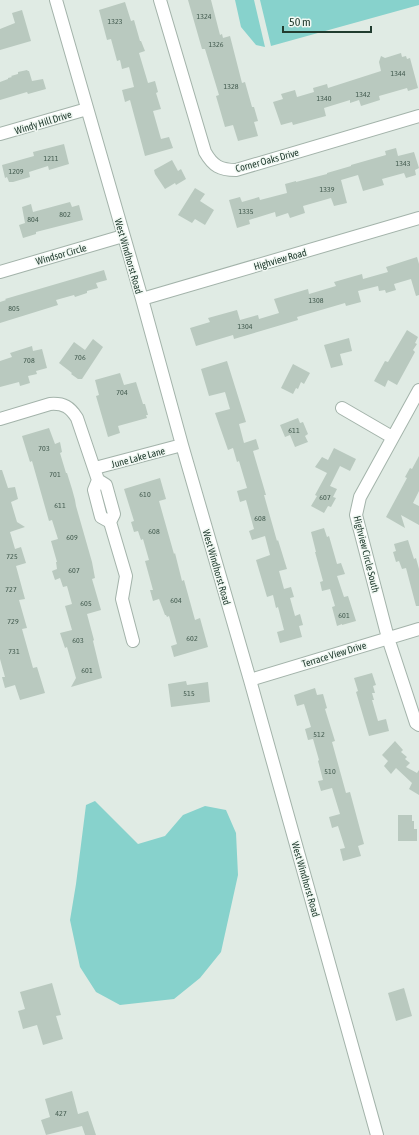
<svg xmlns="http://www.w3.org/2000/svg" width="419" height="1135" font-family="'Asap Condensed',sans-serif">
<style>
.water{fill:#87d2cc}
.building{fill:#b9c9bf}
.lines{fill:none;stroke-linecap:round;stroke-linejoin:round}
.minor-casing{stroke:#a3b3aa;stroke-width:14}
.minor{stroke:#fff;stroke-width:12}
.labels{text-anchor:middle;stroke-width:3;stroke-linejoin:round;paint-order:stroke}
.number-label{font-size:8px;fill:#475f53}
.street-label{font-size:10px;fill:#213c2f;stroke:#f1f8f3}
</style>
<rect width="100%" height="100%" fill="#e0ebe4"/>
<path class="water" d="M235 0H254L265 47 256 45 241 27Z
M260 0H419V5L271 46Z
M95 801 138 844 165 836 183 815 205 806 226 810 236 833 238 875 221 952 200 978 174 999 120 1005 96 992 80 967 70 920 76 884 86 805Z"/>
<path class="building" d="M188 0H211L220 35 222 34 223 38 230 36 242 83 245 82 252 107H254L258 121 254 122 258 136 238 141 233 125 225 127 216 96 219 95 205 49H202Z
M125 2 131 21 134 20 140 41H141L145 51 139 53 148 83 155 81 158 92 156 93 161 109 153 111 161 139 169 137 173 148 145 156 130 100 125 102 122 90 134 87 129 67 122 69 120 60 117 61 111 39 107 40 99 10Z
M22 10 31 41 0 50V29L15 23 12 13Z
M401 53 402 57 406 56 407 59 410 58 418 88 408 91 407 88 379 96 380 100 361 106 359 100 350 103V100L324 108 326 116 293 125 292 122 281 125 273 102 283 99 281 94 295 90 297 97 314 92 313 88 327 84 328 88 381 71 379 62 381 56 385 58Z
M27 70 28 71H29L32 81 43 79 46 89 28 94 27 92 0 100V82L8 79V78L12 77 11 76 18 74V72Z
M64 144 69 164 49 170 48 166 29 172 30 177 13 182H9L7 177 5 178 2 165 34 156 33 152Z
M396 148 398 156 414 152 419 168 415 170 416 175 406 178 404 173 382 179 384 185 363 191 358 175 341 180 347 203 334 206 331 198 303 206 305 213 290 218 288 213 276 217 275 212 249 220 250 224 237 228 229 200 240 197 242 202 259 197 260 200 287 193 285 184 296 181V182L327 174V173L351 166V165L386 155 385 151Z
M172 160 178 171 181 169 186 179 176 185 175 183 165 189 155 174 154 170Z
M195 188 205 194 200 201 214 210 205 225 195 219 192 223 178 215Z
M70 202 72 207 79 205 83 220 36 232V234L23 238 19 225 25 223 22 207 31 204 33 212Z
M417 257 419 264V295L416 296 411 279 394 284 396 290 386 293 385 290 379 291 378 286 358 291 361 302 346 306 345 303 297 317 298 320 234 339 233 335 196 346 190 328 210 322 208 318 237 310 240 320 258 315 259 319 279 313 274 299 308 289 309 294 336 286 334 282 362 274 363 279 388 272 386 267Z
M104 270 107 280 96 283 98 288 87 291V293L75 297 74 295 56 300 58 305 0 323V302L6 300 5 299Z
M407 330 418 337 415 343 417 344 413 350 415 352 397 385 388 380 385 387 374 381 385 361 388 362Z
M349 338 352 351 340 354 343 365 331 368 324 345Z
M93 339 103 347 82 379H78L71 374 72 373 59 363 74 342 85 350Z
M32 346 33 351 42 349 47 368 36 371 37 374 28 376 30 383 20 386 19 382 0 387V361L12 357 10 353Z
M227 361 246 422 239 424 244 443 256 439 259 449 253 451 266 495H264L277 541 278 540 287 569 279 571 284 589 291 587 294 597 290 598 295 616 300 614 303 625 299 626 302 637 280 643 277 632 284 630 278 607 276 608 273 595 267 597 256 560 270 555 265 536 252 540 249 531 254 529 246 500 240 502 237 491 247 488 239 461 237 462 233 448 228 450 215 413 230 409 225 392 209 396 201 369Z
M293 364 310 373 304 384 301 382 298 389 296 388 293 394 281 388Z
M120 373 124 385 136 382 143 404H145L148 415H146L147 418 118 426 120 433 108 437 96 396 99 395 95 380Z
M298 418 300 423 303 422 308 434 305 436 308 442 295 447 290 435 285 437 280 425Z
M49 428 55 444 60 442 62 452 60 453 66 473H67L72 489 75 500 76 506 92 562 95 578 92 579 101 610 87 614 94 640 93 641 102 678 71 687 76 678 67 647 65 648 60 633 72 630 65 606 72 604 67 586 63 587 60 578 55 580 52 571 57 569 56 562H57L51 541 58 539 52 520 49 521 32 461 30 462 22 436Z
M334 448 356 459 350 471 340 466 330 486 337 489 333 497 336 498 331 507 328 506 324 513 311 506 317 496 315 495 327 473 315 467 322 457 328 460Z
M419 456V491L413 503 419 506V525L401 515 405 528 386 517 407 478 405 477 410 468 412 469Z
M0 470H2L8 488 15 487 18 499 11 502 17 522 25 527 10 532 15 549 21 547 26 563 16 566 25 599 19 600 27 628 22 629 33 668 37 667 45 693 20 700 15 685 5 688 2 677H5L0 659Z
M160 478 166 499 159 501 174 554 175 553 182 581 184 580 195 620 200 618 208 647 174 657 171 646 177 644 169 616 167 617 166 615H165L159 599 153 601 150 590H153L145 561 149 560 143 539 141 540 138 531 134 532 131 522 134 521 124 489Z
M324 528 327 537 329 536 337 564 341 563 345 574 337 576 344 597 348 596 356 621 342 625V624L337 626 332 607 335 606 330 589 322 591 320 582 323 581 315 552H316L311 532Z
M408 540 414 559 416 558 419 569V606H416L406 568 402 569 399 561 396 562 393 552 396 551 394 544Z
M372 673 376 685 373 686 375 693H372L374 700H372L378 721 386 719 389 731 369 736 356 692 358 691 354 678Z
M186 681 187 685 208 682 210 702 171 707 168 684Z
M315 688 317 695 323 694 327 708 325 709 335 741 332 742 346 793 350 792 364 844 358 846 361 856 343 861 340 849 345 848 338 826 332 828 329 817 340 814 332 788 321 791 318 781 323 780 318 761 319 760 313 739 308 740 305 729 311 727 304 704 297 706 294 695Z
M395 741 403 750 401 752 407 757 405 759 410 763 406 767 417 773 419 770V795L409 789 412 783 396 768 391 774 384 766 388 761 382 755Z
M398 815H412V821H414V829H417V841H398Z
M52 983 61 1015 56 1016 63 1039 43 1045 37 1025 23 1029 18 1011 25 1009 20 992Z
M404 988 412 1016 396 1021 388 993Z
M72 1091 78 1114 88 1111 96 1135H85L82 1126 46 1135 41 1120 50 1117 45 1099Z"/>
<g class="lines">
<g class="minor-casing">
<path id="minor" d="M56 0 142 299 182 445 250 680 377 1135
M160 0 205 152C213 166 220 170 236 170L419 116
M0 134 87 109
M0 272 123 236
M142 299 419 218
M419 390 360 497 356 515 388 638 416 723 419 725
M342 408 392 437
M0 419 50 404C64 403 70 407 77 418L98 480 94 490 101 517 110 522 126 576 122 599 133 641
M95 468 182 445
M98 480 106 485 114 514 110 522
M250 680 419 629"/>
</g>
<use href="#minor" class="minor"/>
</g>
<g class="labels">
<g class="number-label">
<text x="204" y="19">1324</text>
<text x="115" y="24">1323</text>
<text x="216" y="47">1326</text>
<text x="398" y="76">1344</text>
<text x="231" y="89">1328</text>
<text x="363" y="97">1342</text>
<text x="324" y="101">1340</text>
<text x="51" y="161">1211</text>
<text x="403" y="166">1343</text>
<text x="16" y="174">1209</text>
<text x="327" y="192">1339</text>
<text x="246" y="214">1335</text>
<text x="65" y="217">802</text>
<text x="33" y="222">804</text>
<text x="316" y="303">1308</text>
<text x="14" y="311">805</text>
<text x="245" y="329">1304</text>
<text x="80" y="360">706</text>
<text x="29" y="363">708</text>
<text x="122" y="395">704</text>
<text x="294" y="433">611</text>
<text x="44" y="451">703</text>
<text x="55" y="477">701</text>
<text x="145" y="497">610</text>
<text x="325" y="500">607</text>
<text x="60" y="508">611</text>
<text x="260" y="521">608</text>
<text x="154" y="534">608</text>
<text x="72" y="540">609</text>
<text x="12" y="559">725</text>
<text x="74" y="573">607</text>
<text x="11" y="592">727</text>
<text x="176" y="603">604</text>
<text x="86" y="606">605</text>
<text x="344" y="618">601</text>
<text x="13" y="624">729</text>
<text x="192" y="641">602</text>
<text x="78" y="643">603</text>
<text x="14" y="654">731</text>
<text x="87" y="673">601</text>
<text x="189" y="696">515</text>
<text x="319" y="737">512</text>
<text x="330" y="774">510</text>
<text x="61" y="1116">427</text>
</g>
<g class="street-label">
<text transform="translate(43 122) rotate(-17)" y="4">Windy Hill Drive</text>
<text transform="translate(267 160) rotate(-15)" y="4">Corner Oaks Drive</text>
<text transform="translate(61 254) rotate(-16)" y="4">Windsor Circle</text>
<text transform="translate(129 256) rotate(74)" y="4">West Windhorst Road</text>
<text transform="translate(280 259) rotate(-16)" y="4">Highview Road</text>
<text transform="translate(138 457) rotate(-15)" y="4">June Lake Lane</text>
<text transform="translate(367 554) rotate(76)" y="4">Highview Circle South</text>
<text transform="translate(217 567) rotate(74)" y="4">West Windhorst Road</text>
<text transform="translate(334 654) rotate(-17)" y="4">Terrace View Drive</text>
<text transform="translate(306 879) rotate(74)" y="4">West Windhorst Road</text>
</g>
</g>
<path d="M283 26v6h88v-6" fill="none" stroke="#213c2f" stroke-width="2"/>
<text x="289" y="26" font-size="12" fill="#213c2f" stroke="#f1f8f3" stroke-width="3" paint-order="stroke">50 m</text>
</svg>
